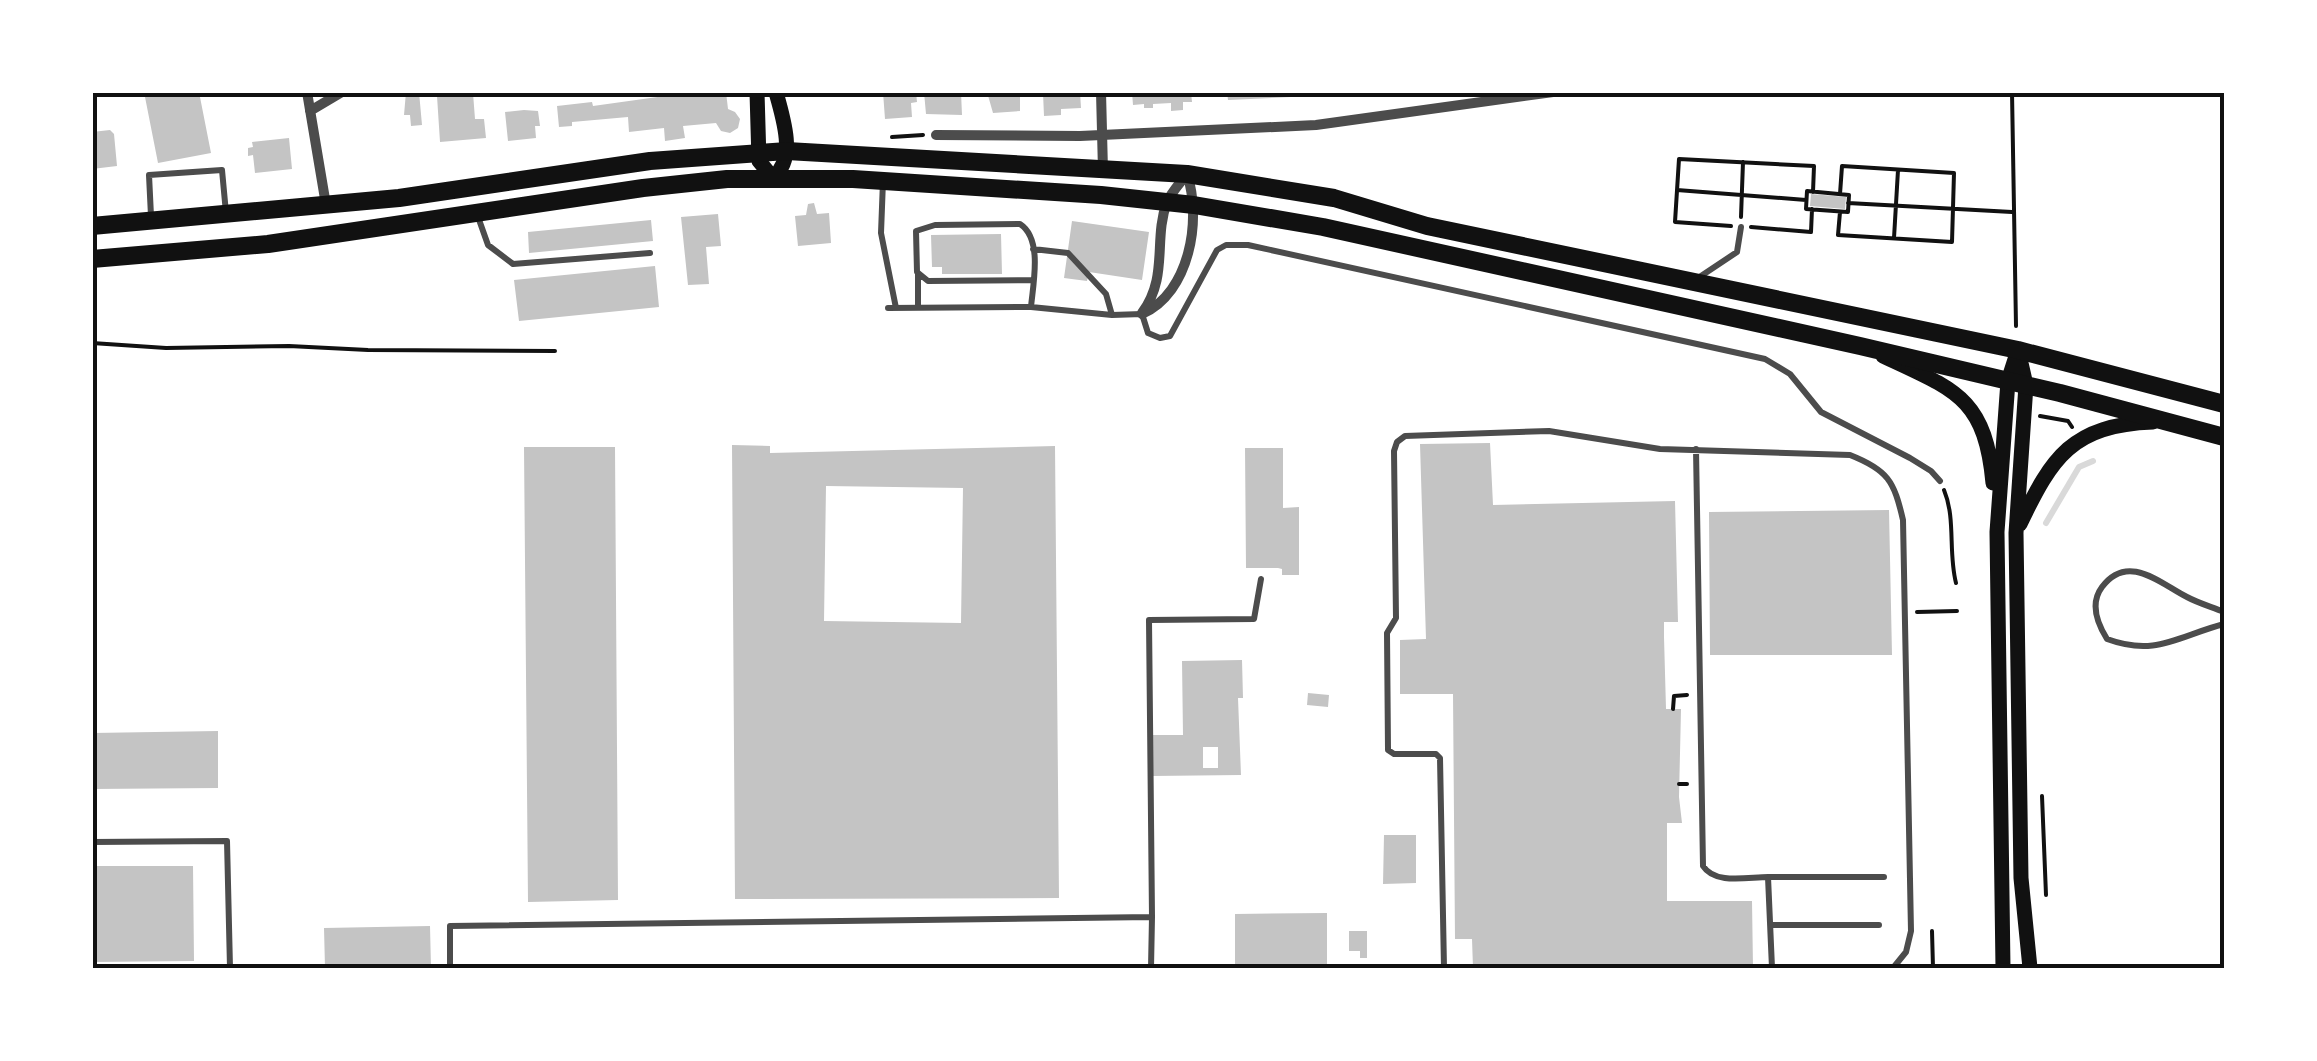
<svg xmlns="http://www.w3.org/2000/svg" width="2317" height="1061" font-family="'Work Sans',sans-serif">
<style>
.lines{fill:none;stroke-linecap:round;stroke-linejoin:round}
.stream{stroke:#d9d9d9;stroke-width:6}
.building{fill:#c4c4c4;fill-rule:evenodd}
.path{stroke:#111;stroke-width:4}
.service{stroke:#4c4c4c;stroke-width:6}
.minor{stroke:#4c4c4c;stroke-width:10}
.secondary{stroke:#111;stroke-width:15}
.primary{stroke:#111;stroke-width:18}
.neatline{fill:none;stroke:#111;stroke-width:4}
</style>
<rect width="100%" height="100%" fill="#fff"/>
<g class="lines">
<path class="stream" d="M2046 523 2079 467 2093 461"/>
</g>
<path class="building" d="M151 92H199L211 153 158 163 145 97 151 96Z
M406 92H419L422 125 411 126 410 115H404Z
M726 92 728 109 735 112 740 119 738 128 730 133 721 131 716 123 683 126 685 138 665 141 664 128 629 132 628 117 572 122V126L559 127 557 106 592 102 593 106 679 94Z
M883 92H916L917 102 911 103 912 117 885 119Z
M924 92H961L962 115 926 114Z
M987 92H1020V111L993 113Z
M1080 92 1081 108 1061 109V115L1044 116 1043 93Z
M1132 92H1191L1192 102H1183V110L1171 111V103L1153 104V108H1144V104L1133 105Z
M1227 92H1290L1291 97 1228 100Z
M473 93 475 119H484L486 138 440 142 437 96Z
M524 110 538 111 540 126H535L536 138 508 141 505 112Z
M110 130 114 134 117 166 92 169V132Z
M289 138 292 169 255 173 253 155 248 156V148L253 147 252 142Z
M1811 194 1846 197 1845 209 1810 206Z
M814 203 817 214 829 213 831 243 798 246 795 216 806 215 808 204Z
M718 214 721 246 706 247 709 284 688 285 681 217Z
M651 220 653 241 529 253 528 232Z
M1072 221 1149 232 1142 280 1089 272 1087 281 1064 278Z
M1001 234 1002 274H942V267H932L931 235Z
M655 266 659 307 519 321 514 280Z
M1490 443 1493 505 1675 501 1678 622H1664V637L1666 709H1681L1679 797 1682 823H1667V901H1752L1753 968H1473L1472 939H1455L1453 694H1400V640L1426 639 1420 444Z
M732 445 770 446V453L1055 446 1059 898 735 899ZM826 486 963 488 961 623 824 621Z
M524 447H615L618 900 528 902Z
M1245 448H1283V508L1299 507V575H1282V569L1278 568H1246Z
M1889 510 1892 655H1710L1709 512Z
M1242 660 1243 698H1238L1241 775 1152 776 1151 735H1183L1182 661ZM1203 747H1218V768H1203Z
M1308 693 1329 695 1328 707 1307 705Z
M218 731V788L92 789V733Z
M1384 835H1416V883L1383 884Z
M92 866H193L194 961 92 962Z
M1327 913V968H1235V914Z
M430 926 431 968H325L324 928Z
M1349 931H1367V958H1360V951H1349Z"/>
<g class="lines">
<path class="path" d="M1985 92 2012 94
M2012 92 2016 326
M892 137 923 135
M1677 190 1806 200
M1807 191 1849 195 1848 212 1806 209Z
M1848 203 2012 212
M1840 212 1838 235 1952 242 1954 173 1842 166 1840 194
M1741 217 1743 162
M1731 226 1675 222 1679 159 1814 166 1813 192
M1751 227 1811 232 1812 209
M1894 238 1898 170
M92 343 166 348 289 346 368 350 555 351
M2040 416 2068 421 2072 427
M1944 490C1956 519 1948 552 1956 583
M1917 612 1957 611
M1673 709 1674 696 1687 695
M1679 784H1687
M2042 796 2046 895
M1932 931 1933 968"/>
<path class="service" d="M883 181 881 233 896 308
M477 214 488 245 513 264 650 253
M151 216 149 175 222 170 226 213
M1033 249 1068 253 1106 294 1112 315
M918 273V308
M1698 278 1737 252 1741 227
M1031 307C1033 284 1043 239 1020 224L935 225 916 231 917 272 928 281 1033 280
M888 308 1031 307 1112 315 1142 314 1148 333 1160 338 1170 336 1217 250 1226 245H1248L1765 359 1790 374 1821 412 1910 458 1931 471 1940 481
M1696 449 1703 866C1715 885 1748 877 1768 877L1772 968
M2224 612C2212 607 2198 603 2187 597 2161 584 2128 552 2102 587 2090 603 2097 623 2107 639 2156 657 2178 636 2224 624
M92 842 227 841 230 968
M1768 877H1884
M1152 917 1149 620 1254 619 1261 579
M1771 925H1879
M450 968V926L1152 917 1151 968
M1444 968 1440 758 1436 754H1394L1388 750 1387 633 1396 618 1394 451 1397 442 1405 436 1549 431 1660 449 1850 455C1888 470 1894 481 1903 520L1911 931 1906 952 1893 968"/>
<path class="minor" d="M307 92 326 205
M1101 92 1103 171
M310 111 342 92
M936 135 1080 136 1316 125 1553 92
M1142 313C1169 276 1153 240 1167 202 1171 193 1180 183 1186 175
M1142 314C1190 293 1202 219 1187 174"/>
<path class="secondary" d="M757 92 759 161 773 178C797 157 783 119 776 92
M2018 350 2026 385 2016 533 2021 878 2030 968
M1883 356C1955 390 1985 397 1993 483
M2020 524C2052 457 2072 425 2153 422
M2003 968 1997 532 2008 381 2018 350"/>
<path class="primary" d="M92 226 399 198 650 161 787 151 1187 174 1334 198 1427 226 2018 350 2224 404
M92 259 268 244 643 188 727 179H853L1101 195 1194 205 1323 227 1860 346 2060 393 2224 437"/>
</g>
<rect width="2317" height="1061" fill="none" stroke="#ffffff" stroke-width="190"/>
<rect x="95" y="95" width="2127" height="871" class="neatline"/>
</svg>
